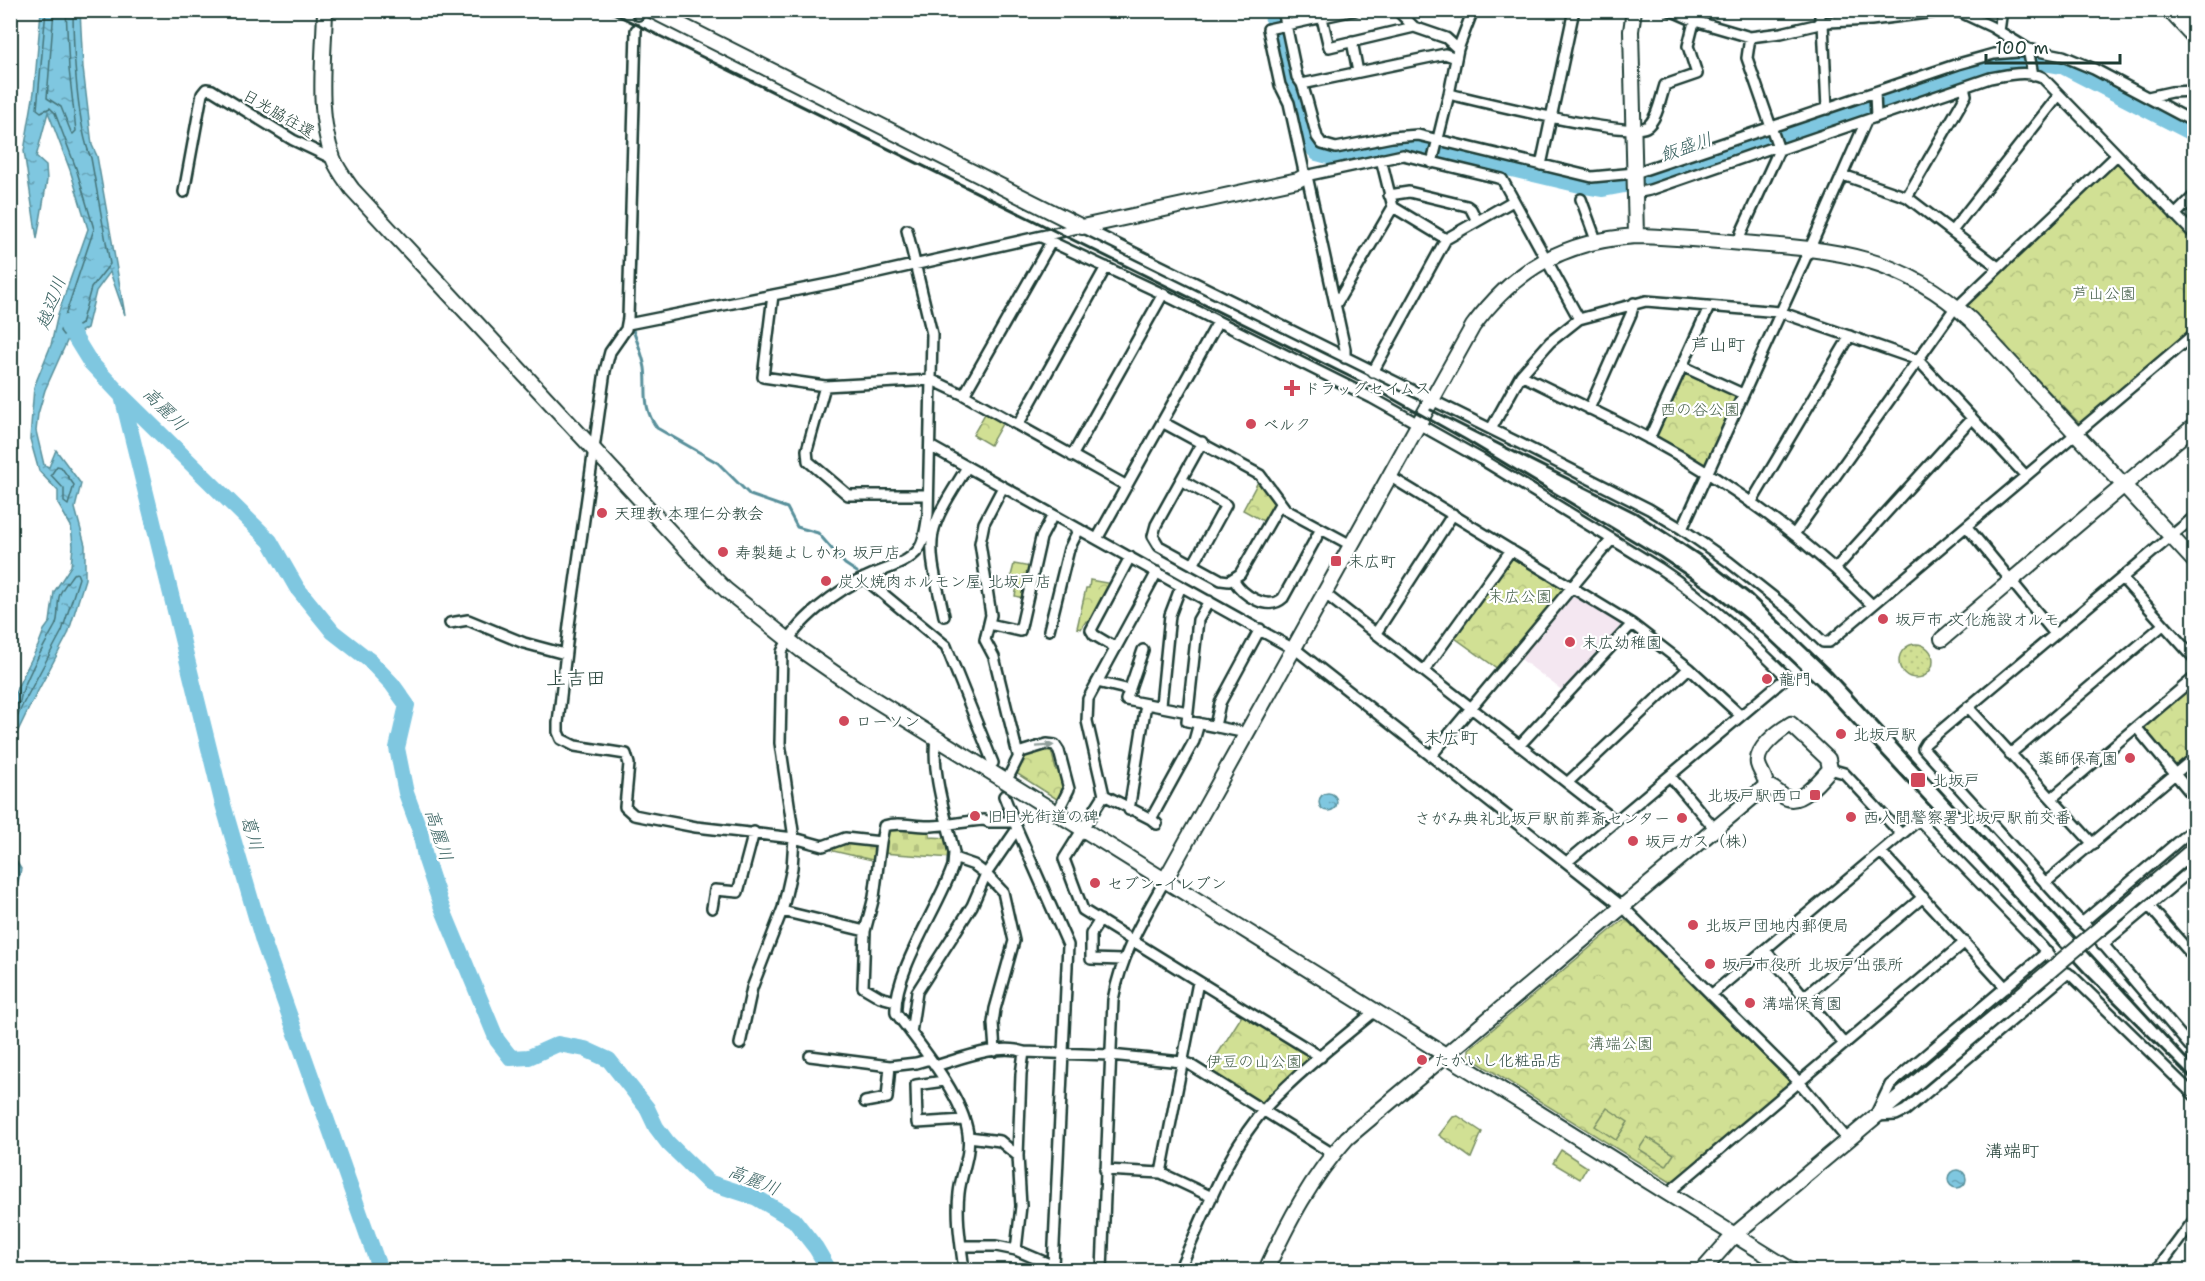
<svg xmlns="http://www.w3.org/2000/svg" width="2205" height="1281" font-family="'Shantell Sans','Klee One',sans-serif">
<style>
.built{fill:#f4e7f1}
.cemetery{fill:url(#cemetery-stones);stroke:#788e64;stroke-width:1.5}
.park{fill:url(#park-crowns);stroke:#788e64;stroke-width:1.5}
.garden{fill:url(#garden-dots);stroke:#788e64;stroke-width:1.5}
.pitch{fill:#d1e094;stroke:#788e64;stroke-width:1.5}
.water{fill:url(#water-ripples);stroke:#59909b;stroke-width:1.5}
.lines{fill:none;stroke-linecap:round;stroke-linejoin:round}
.shore{stroke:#457479;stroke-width:1.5}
.stream{stroke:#59909b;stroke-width:3}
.river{stroke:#7fc7e0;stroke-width:16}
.street-casing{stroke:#1f3d34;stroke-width:14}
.secondary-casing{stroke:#1f3d34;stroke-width:18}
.street{stroke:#fff;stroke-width:9}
.secondary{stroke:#fff;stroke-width:14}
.rail{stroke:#1f3d34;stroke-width:3}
.secondary-bridge-casing{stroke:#1f3d34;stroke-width:18;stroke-linecap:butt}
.secondary-bridge{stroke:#fff;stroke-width:14}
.oneway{fill:#8f9e9a}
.poi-dot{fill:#d1495b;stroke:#fff;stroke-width:2}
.labels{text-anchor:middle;stroke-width:4.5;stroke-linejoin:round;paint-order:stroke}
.street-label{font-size:16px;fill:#1f3d34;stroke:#fff}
.park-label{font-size:16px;fill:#435e47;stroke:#fff}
.poi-label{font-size:16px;fill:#1f3d34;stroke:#fff;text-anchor:start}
.water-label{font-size:18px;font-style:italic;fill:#37605f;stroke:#fff}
.neighbourhood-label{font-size:18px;fill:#1f3d34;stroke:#fff}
.quarter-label{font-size:20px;fill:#1f3d34;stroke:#fff}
</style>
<defs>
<pattern id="cemetery-stones" width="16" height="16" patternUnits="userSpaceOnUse" patternTransform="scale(1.5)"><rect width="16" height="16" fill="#d1e094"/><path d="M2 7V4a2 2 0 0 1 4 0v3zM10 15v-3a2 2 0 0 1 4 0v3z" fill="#b3c180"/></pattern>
<pattern id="park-crowns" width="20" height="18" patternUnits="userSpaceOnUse" patternTransform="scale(1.5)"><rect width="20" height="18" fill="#d1e094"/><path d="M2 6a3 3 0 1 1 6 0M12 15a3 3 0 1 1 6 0" fill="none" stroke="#b3c180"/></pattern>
<pattern id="garden-dots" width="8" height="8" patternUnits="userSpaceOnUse" patternTransform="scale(1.5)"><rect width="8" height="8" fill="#d1e094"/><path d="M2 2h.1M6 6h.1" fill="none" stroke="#b3c180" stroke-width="1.8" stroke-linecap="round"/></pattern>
<pattern id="water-ripples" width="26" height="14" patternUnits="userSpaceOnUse" patternTransform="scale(1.5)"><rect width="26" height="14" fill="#7fc7e0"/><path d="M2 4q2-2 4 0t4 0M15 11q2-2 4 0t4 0" fill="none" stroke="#67a3b6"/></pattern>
</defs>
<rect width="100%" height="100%" fill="#fff"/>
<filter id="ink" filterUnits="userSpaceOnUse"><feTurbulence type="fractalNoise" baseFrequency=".0167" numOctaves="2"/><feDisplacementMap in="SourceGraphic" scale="12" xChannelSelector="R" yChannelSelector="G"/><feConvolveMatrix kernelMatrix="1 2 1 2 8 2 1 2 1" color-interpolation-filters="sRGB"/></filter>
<g filter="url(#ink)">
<path class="built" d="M1575 593 1623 623V628L1563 691 1518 657 1571 594Z"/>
<path class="cemetery" d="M893 827 930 829V837L948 838 952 858 882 853 886 833Z
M843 841 879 844 877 861 833 851 835 844Z"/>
<path class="park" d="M2116 163H2119L2194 240V330L2081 425 1965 304Z
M1689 371 1735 392 1738 397 1707 464 1704 465 1657 439 1656 435 1684 373Z
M986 412 1003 422 990 445 973 435Z
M1259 480 1276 504 1265 522 1243 510Z
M1515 557 1563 586 1564 589 1498 669 1455 638 1511 558Z
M1014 564 1031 567 1023 598 1015 596 1017 587 1012 586 1014 577 1011 576Z
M1090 580 1112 584 1091 622 1086 621 1081 629 1077 628 1086 588H1089Z
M2194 684V754L2178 767H2174L2143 730 2144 726Z
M1047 747 1051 750 1056 770 1060 769 1065 787 1060 801 1016 773 1021 764 1022 755Z
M1623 920 1628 921 1791 1083 1672 1183 1469 1057V1049Z
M1243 1014 1310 1056 1311 1059 1266 1103 1260 1104 1207 1071Z
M1458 1116 1482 1132 1471 1158 1439 1135 1453 1117Z"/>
<path class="garden" d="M1899 661a17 17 0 1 1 34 0a17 17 0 1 1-34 0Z"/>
<path class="pitch" d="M1607 1108 1628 1122 1616 1140 1595 1126Z
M1647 1137 1674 1154 1666 1166 1639 1149Z
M1561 1150 1587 1167 1580 1179 1553 1163Z"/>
<path class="water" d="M41 11H80L83 68 92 145 97 156 125 315 110 272 96 291 87 328 68 339 45 390 38 414 36 431 44 465 49 467 56 450 81 484 75 508 85 545V579L68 634 30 706 14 739 11 754V709L17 688 38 646 44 630 50 622 54 592 71 566 73 546 71 526 58 504V491L39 471 30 439 34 387 51 345 58 314 88 229 70 170 48 112 36 157 46 166 47 180 37 239 24 151 34 92Z
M1319 802a9 9 0 1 1 18 0a9 9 0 1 1-18 0Z
M11 853 21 869 11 911Z
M1948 1179a9 9 0 1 1 18 0a9 9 0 1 1-18 0Z"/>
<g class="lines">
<path class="shore" d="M46 10 37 109 41 112 50 108 55 113 76 168 94 229 60 331 63 335 81 324 91 288 110 264 91 158C77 126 73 47 73 10
M54 10 47 98 61 107 71 132 73 134 76 131 69 69 66 10
M57 466 61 467 74 485 68 505 64 502V489L51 475Z
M10 706 20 702C21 685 46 642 55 626 60 617 56 604 60 594 63 587 69 580 73 574L77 573 79 578 62 631 23 704 10 733"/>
<path class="stream" d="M641 32 633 330C637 342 643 355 645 368 648 391 641 406 657 428L718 463 750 495 787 508 797 527 818 533 845 564 857 572"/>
<path class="river" d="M1271 10 1283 71 1300 106 1304 133 1309 143 1317 153 1332 157 1401 144 1416 143 1457 156 1580 185 1603 189 1646 181 1929 85 2000 64 2028 60 2062 66 2194 134
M66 323 90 362 122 396 270 541 297 588 333 632 369 660 392 684 407 705 397 748 406 793 420 831 425 857 441 905 497 1040 511 1058 529 1057 558 1044 585 1049 609 1060 647 1108 656 1127 668 1143 708 1182 757 1198 794 1220 816 1248 829 1270
M122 396 222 801 263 941 380 1270"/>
<g class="street-casing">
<path id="street" d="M1283 10 1297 77 1302 84 1307 100 1317 137 1322 144 1336 148 1392 137 1418 135 1592 177 1635 173 1958 64 1994 54 2029 51
M1355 10 1268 29 1280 85 1289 103 1305 176 1403 155 1502 179 1579 319
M1397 10 1414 27 1446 38 1458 49
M1670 10 1695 21 1750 37 1781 33 1828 22 1871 20 1935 12H1960L1992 27 2028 49 2063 56 2094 69 2194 122
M638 15V10
M1322 18 1329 47 1414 27
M1820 23V10
M1823 23 1827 109
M636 30 628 318 626 329 610 352 605 371 569 625 558 723V732L561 739 575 746 626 754 629 764 625 807 634 815 649 818 696 827 794 838 823 846 845 838 881 842 884 826C900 821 915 827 932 826 949 825 966 821 984 820L989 822H1014
M1999 31 2002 10
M1352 41 1358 72
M2028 49 2033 75
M1302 84 1445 54 1456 58
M1875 92 1876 117
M1449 94C1479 101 1626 138 1646 127 1657 121 1661 97 1665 85L1697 74 1688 46 1697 10
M2148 97 2171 92 2194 91
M1779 150 1990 78C2005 75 2027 70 2042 77L2194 234
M1381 159 1393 207 1446 239
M1432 163 1449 94 1458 49 1473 10
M1541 165 1574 10
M1843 175 1907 197 1998 267
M1307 176 1345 349V358
M184 192 202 94 206 89 212 90 293 140 333 159
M1635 193 1650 190 1777 146
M1389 195 1409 192 1467 206 1471 209 1477 221
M1907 197 1966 95 1964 87
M1581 199 1596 240
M2175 215 2194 196
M1952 231 2059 95
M1041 237 1163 294 1372 398 1481 459 1659 568C1708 601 1745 636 1787 677L1567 862
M1740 243 1741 233 1779 150 1747 58 1750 37
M773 295 763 377 825 386 932 380 964 395 1127 486
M1335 306 1393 207
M628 324 838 282 1082 227 1521 444 1649 509 1682 529 1729 562 1792 612 1823 642H1829L2194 334
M1682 366 1743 394
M1373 372 1446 239 1513 201
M1521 375C1563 396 1606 416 1648 438 1715 474 1778 519 1835 569L1972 418
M825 386 807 450 808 461 848 495H928
M964 395 1051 242
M1589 409 1631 314 1634 303
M1162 422 1260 475 1286 510 1351 545
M1018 425 1106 267
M1491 429 1521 375 1550 342 1579 319 1646 301 1780 312 1918 360 2026 476
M1649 439 1709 307
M1202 442 1156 525 1153 536 1159 546 1221 580 1229 581 1240 574 1280 504
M930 446 1299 652 1623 907 1799 1082 1848 1140
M1072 456 1163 294
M1389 476 1632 624 1689 668 1740 715
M1181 480 1226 505 1193 565
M1003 487 984 523 980 543 991 615 985 640 994 657 1018 755
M1751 503 1850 336
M2194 517 1926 743 1923 748 2078 919 2090 929 2194 1051
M1967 527 2055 634
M1682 529 1810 248 1866 121
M1795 533 1952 312 2117 155
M1097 539 1218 322
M1835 569 1872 605
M1157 572 1088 699 1087 721 1104 795 1151 819 1157 824
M864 578 946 646 993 763
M2122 578 2194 658
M1234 580C1242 595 1268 612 1283 598L1321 529
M1324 593 1616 821
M1209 601 1198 620 1187 721 1247 733
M944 616C939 590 928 559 933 533 937 512 956 486 967 467
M450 623 468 620 524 643 565 654
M989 624 1020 631 1041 538 1053 515
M1049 630 1069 549 1079 529
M1376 633 1453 514
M1116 648 1094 635 1091 630 1130 557
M1143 650 1126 700 1188 712
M1424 671 1511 550
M1097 682 1130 690
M1161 705 1170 615 1181 586
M1968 707 2093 844
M1215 726 1220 703 1260 629
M2136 727 2194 797
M936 738C931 773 947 819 954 853L953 866C940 905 893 973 896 1013 919 1044 963 1096 968 1134 971 1155 961 1173 959 1193 956 1218 961 1245 964 1270
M1519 746 1632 624
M2010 754 2163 625
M1431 756 1612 539
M1830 769 1844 773 1901 834
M1670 776 1715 829
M1006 782 1021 752 1047 744 1055 745 1059 751 1069 789 1057 813
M1567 783 1689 668
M1104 795 1064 859 1083 910 1321 1057
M2052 798 2194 678
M1129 810 1146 704
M1151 819 1194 741 1199 723
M1017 829 1068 945 1053 1266
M1881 852 2006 988
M2045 883 2194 758
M2149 906 2194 957
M712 908 715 890 738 892 754 832
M782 911 865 931 874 897 881 842
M1100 920 1091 934V959L1123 960
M2083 922 2194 828
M865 931 863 987 880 997 895 1001
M2102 945 2194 868
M1765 950 1844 1044
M2047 952 1890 1085 1875 1116 1896 1115 1906 1110 2068 973
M1711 995 1915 823 1921 822 2042 947 2060 970 2071 975 2194 1095
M1804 997 1923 897
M911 1033 917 992 972 906 986 874 974 865 954 858
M740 1044 752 988 783 908 792 868 794 838 780 743 782 652C795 621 838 589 869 576 884 569 907 564 918 550 925 542 926 525 928 514L932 334 907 230
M995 1051 993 1023 995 1009 1014 941 1003 892 986 874 1017 829 1004 796
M1024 1052 1021 1074 1018 1156 1021 1206 1016 1250 1063 1270
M810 1056 890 1066
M935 1066C960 1059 999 1043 1024 1052L1110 1055 1182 1062 1189 1064 1333 1154
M944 1081 916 1085 917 1123 964 1120
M865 1102 887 1098 890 1066 916 1063 930 1059
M969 1137 1000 1141 1018 1156
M1105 1170 1161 1173 1212 1197
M1161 1173 1198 982
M1670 1195 1675 1187 1965 942
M961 1246H996L1016 1250
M1102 1270 1113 1000C1121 955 1143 919 1165 880
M1179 1270C1205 1215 1226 1151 1268 1105 1299 1072 1340 1040 1375 1011
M2157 1270 2194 1220"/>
</g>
<g class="secondary-casing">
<path id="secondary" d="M325 10C324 58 316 112 333 158 337 169 345 179 352 189L700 564 726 590 801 650 856 688 1791 1270
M651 10 1082 227 1298 180 1305 176
M1634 10 1631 31 1636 236
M2169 10 2194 37
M1942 639 2194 426
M1791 724 1828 759 1830 769C1822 778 1801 804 1787 798 1778 795 1775 787 1766 786 1766 777 1760 772 1758 764 1755 749 1779 731 1791 724Z
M1165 880 1473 326C1516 268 1565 241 1636 236 1671 237 1707 240 1742 243 1834 250 1899 254 1971 320L2194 561
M2148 888 2194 849
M1266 1270C1288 1222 1311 1178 1347 1138L1766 786
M1703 1270 1734 1235 2003 1010"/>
</g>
<use href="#street" class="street"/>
<use href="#secondary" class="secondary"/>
<path class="rail" d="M607 10 1377 390 1466 440 1660 557 1716 595 1763 633 1818 685 2084 972 2194 1081
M1431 410 1636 513 1704 558 1750 594 1831 672 2194 1067"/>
<g class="secondary-bridge-casing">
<path id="secondary-bridge" d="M2003 1010 2148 888"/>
</g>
<use href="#secondary-bridge" class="secondary-bridge"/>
</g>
<defs><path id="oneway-solid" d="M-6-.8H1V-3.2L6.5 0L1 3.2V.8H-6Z" transform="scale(1.5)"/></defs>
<use class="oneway" href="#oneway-solid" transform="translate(1045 746) rotate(-4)"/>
</g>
<g class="poi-dot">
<path d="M1289 379h6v6h6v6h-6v6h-6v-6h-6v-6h6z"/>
<circle cx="1251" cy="424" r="6"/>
<circle cx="602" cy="513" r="6"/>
<circle cx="723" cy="552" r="6"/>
<rect x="1330" y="555" width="12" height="12" rx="3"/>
<circle cx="826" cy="581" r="6"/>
<circle cx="1883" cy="619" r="6"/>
<circle cx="1570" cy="642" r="6"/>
<circle cx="1767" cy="679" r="6"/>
<circle cx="844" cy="721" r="6"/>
<circle cx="1841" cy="734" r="6"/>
<circle cx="2130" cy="758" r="6"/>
<rect x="1910" y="772" width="16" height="16" rx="3"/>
<rect x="1809" y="789" width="12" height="12" rx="3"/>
<circle cx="975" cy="816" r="6"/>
<circle cx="1851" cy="817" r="6"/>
<circle cx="1682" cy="818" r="6"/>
<circle cx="1633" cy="841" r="6"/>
<circle cx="1095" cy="883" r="6"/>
<circle cx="1693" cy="925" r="6"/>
<circle cx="1710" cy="964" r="6"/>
<circle cx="1750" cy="1003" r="6"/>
<circle cx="1422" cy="1060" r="6"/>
</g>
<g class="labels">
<g class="street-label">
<text transform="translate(279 113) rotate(30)" y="6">日光脇往還</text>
</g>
<g class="park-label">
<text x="2104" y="299">芦山公園</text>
<text x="1700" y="415">西の谷公園</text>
<text x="1520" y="602">末広公園</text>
<text x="1621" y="1049">溝端公園</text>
<text x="1254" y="1067">伊豆の山公園</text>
</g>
<g class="poi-label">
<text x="1304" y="394">ドラッグセイムス</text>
<text x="1263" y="430">ベルク</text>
<text x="614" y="519">天理教 本理仁分教会</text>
<text x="735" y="558">寿製麺よしかわ 坂戸店</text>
<text x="1348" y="567">末広町</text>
<text x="838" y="587">炭火焼肉ホルモン屋 北坂戸店</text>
<text x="1895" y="625">坂戸市 文化施設オルモ</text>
<text x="1582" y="648">末広幼稚園</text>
<text x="1779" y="685">龍門</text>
<text x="856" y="727">ローソン</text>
<text x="1853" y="740">北坂戸駅</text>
<text x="2118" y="764" text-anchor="end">薬師保育園</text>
<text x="1932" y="786">北坂戸</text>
<text x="1803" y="801" text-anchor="end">北坂戸駅西口</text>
<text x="987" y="822">旧日光街道の碑</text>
<text x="1863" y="823">西入間警察署北坂戸駅前交番</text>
<text x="1670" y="824" text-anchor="end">さがみ典礼北坂戸駅前葬斎センター</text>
<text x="1645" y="847">坂戸ガス（株）</text>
<text x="1107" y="889">セブン-イレブン</text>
<text x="1705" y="931">北坂戸団地内郵便局</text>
<text x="1722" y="970">坂戸市役所 北坂戸出張所</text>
<text x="1762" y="1009">溝端保育園</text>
<text x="1434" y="1066">たかいし化粧品店</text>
</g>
<g class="water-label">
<text transform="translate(1686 147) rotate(-19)" y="6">飯盛川</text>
<text transform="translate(51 303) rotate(-70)" y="6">越辺川</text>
<text transform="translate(165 409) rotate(45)" y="6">高麗川</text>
<text transform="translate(252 833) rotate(74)" y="6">葛川</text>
<text transform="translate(439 835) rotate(73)" y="6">高麗川</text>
<text transform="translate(754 1180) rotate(22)" y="6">高麗川</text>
</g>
<g class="neighbourhood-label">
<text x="1718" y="351">芦山町</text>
<text x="1451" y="744">末広町</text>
<text x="2012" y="1157">溝端町</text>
</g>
<g class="quarter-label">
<text x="576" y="685">上吉田</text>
</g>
</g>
<rect width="2205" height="1281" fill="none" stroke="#fff" stroke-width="36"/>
<rect x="18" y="18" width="2169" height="1245" fill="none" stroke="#1f3d34" stroke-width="2" filter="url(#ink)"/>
<path d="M1986 54v9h134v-9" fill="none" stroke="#1f3d34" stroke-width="3"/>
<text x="1995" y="54" font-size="18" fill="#1f3d34" stroke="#ffffff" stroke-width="4.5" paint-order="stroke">100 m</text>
</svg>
